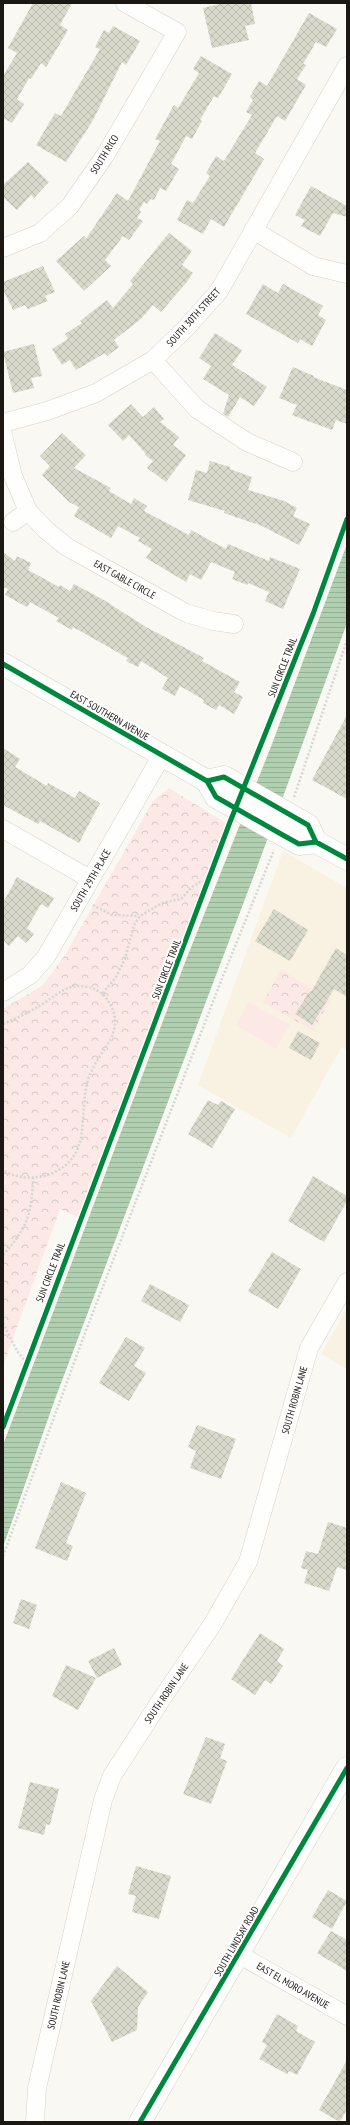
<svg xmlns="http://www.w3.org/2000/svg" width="350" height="2125" font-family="'PT Sans Narrow',sans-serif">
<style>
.built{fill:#f9f2e3}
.forest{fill:url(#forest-crowns)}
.pitch{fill:#fce9e5}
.water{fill:url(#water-rules)}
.building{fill:url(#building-cross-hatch)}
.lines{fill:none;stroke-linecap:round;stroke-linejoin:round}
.minor-casing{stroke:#d5d2cc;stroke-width:19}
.secondary-casing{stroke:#d5d2cc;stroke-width:23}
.path{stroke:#d5d5d3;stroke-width:2.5;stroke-dasharray:2 2;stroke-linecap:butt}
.minor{stroke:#fefefd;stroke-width:18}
.secondary{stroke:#fefefd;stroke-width:22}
.cycleway-casing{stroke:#fff;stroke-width:8}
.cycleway{stroke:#00873e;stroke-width:5}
.labels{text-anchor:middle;stroke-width:4;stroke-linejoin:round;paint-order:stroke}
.street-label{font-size:10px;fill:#1b1813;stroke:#fff}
</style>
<defs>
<pattern id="forest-crowns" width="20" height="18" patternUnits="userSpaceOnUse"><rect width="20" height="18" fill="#fce9e5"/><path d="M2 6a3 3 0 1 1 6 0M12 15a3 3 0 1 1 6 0" fill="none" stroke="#d7c7c4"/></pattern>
<pattern id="water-rules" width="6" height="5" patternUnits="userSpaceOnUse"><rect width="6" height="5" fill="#b0cfb1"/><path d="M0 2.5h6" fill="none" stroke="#97b197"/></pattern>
<pattern id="building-cross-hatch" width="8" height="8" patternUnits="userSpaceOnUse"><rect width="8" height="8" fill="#d9dacc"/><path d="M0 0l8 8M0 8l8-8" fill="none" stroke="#babaae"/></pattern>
</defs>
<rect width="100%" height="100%" fill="#faf8f2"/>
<path class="built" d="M283 851 347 888V1051L341 1048 291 1138 198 1085Z
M347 1309V1369L321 1354Z"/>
<path class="forest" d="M169 788 229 825 80 1218 60 1209 3 1366V1188L6 1182 3 1179V1009L43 985 65 955 153 801Z
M281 970 331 999 313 1031 263 1002Z"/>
<path class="pitch" d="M249 1002 290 1025 276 1049 236 1025Z"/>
<path class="water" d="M347 544V623L256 870 55 1399 3 1547V1445L184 965 272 744Z"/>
<path class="building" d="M33 3H72L60 25 68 30 46 67 41 63 31 79 29 78 17 99 24 104 12 123 3 118V76L17 53 8 48Z
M224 3H251L255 24 245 26 249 40 212 48 203 8Z
M309 13 337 29 326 47 316 42 303 64 306 65 297 79 306 85 285 121 277 116 255 153 264 159 224 227 211 219 203 234 177 220 187 200 193 203 210 176 206 173 216 156 224 161 252 115 246 112 253 100 250 97 259 81 267 86Z
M113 26 140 41 126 65 122 62 92 122 66 162 36 145 55 113 61 116 100 49 95 47 104 30 109 33Z
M201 56 232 74 218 98 214 96 200 120 202 121 192 139 186 136 171 164 179 169 166 191 160 188 154 200 151 199 147 204 144 202 139 210 141 212 137 218 143 221 129 240 123 236 105 260 111 266 84 291 56 261 84 236 86 239 117 193 128 201 160 141 155 139 174 105 178 108 199 73 193 69Z
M28 162 49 182 34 198 31 195 17 210 3 197V185Z
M311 186 347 206V217L333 213 320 236 301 226 305 220 295 215Z
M169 233 192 251 182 265 193 273 186 283 161 312 153 305 141 319 114 340 119 347 107 356 105 353 76 370 70 360 62 365 52 349 68 339 65 334 82 323 80 321 107 300 113 308 133 284 130 281Z
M43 266 55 292 45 296 48 301 28 309 25 305 13 310 3 289V282Z
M263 284 278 293 283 284 323 306 318 315 326 320 312 346 300 339 298 343 246 314Z
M215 333 242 350 232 365 267 387 254 406 240 397 228 417 223 414 229 395 203 379 211 366 199 358Z
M34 344 42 376 31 378 34 388 13 393 3 352Z
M293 367 314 376 313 377 347 390V424L336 420 332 430 292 415 297 405 279 398Z
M131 404 143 417 154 407 164 419 160 422 179 437 173 445 186 455 166 482 147 468 153 461 145 455 146 454 129 435 123 441 108 425Z
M62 433 86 455 74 468 111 488 109 491 131 504 134 498 147 506 144 511 189 535 191 530 226 549 228 544 269 561 270 557 300 569 283 609 265 601 269 592 248 583 247 585 232 579 235 572 211 562 201 580 190 574 186 582 146 558 152 549 138 541 140 538 118 526 111 538 74 516 79 507 69 502 42 475 50 466 40 456Z
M210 461 230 467V469L252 477 248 490 284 501 297 508 293 516 310 524 299 545 256 523V524L224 513 225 511 188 500 196 470 207 473Z
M3 552 15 561 17 556 31 563 28 570 59 587 60 585 70 591 74 584 102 599 146 627 204 658 202 661 240 682 234 692 243 697 234 714 219 705 216 710 203 703 204 700 180 686 175 696 162 689 168 678 141 661 138 667 126 661 128 658 73 627 72 630 56 621 59 618 30 602 27 607 5 595 8 589 3 587Z
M347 715V799L312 780Z
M3 748 20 759 15 767 47 786 48 783 75 798 79 791 100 803 79 843 40 821 38 824 3 805Z
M17 877 54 898 48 908 41 904 27 928 34 934 26 943 18 936 9 946 3 940V903Z
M274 909 308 930 290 961 255 941Z
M336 948 347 955V997L334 989 312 1025 295 1014 310 991 311 992Z
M298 1031 320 1043 311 1060 289 1048Z
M208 1100 218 1105 221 1101 235 1109 212 1148 188 1134Z
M313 1176 347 1196V1201L324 1242 288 1221Z
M272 1252 301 1269 278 1309 248 1291Z
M150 1284 189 1305 180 1322 141 1301Z
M126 1337 145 1348 134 1366 146 1373 129 1401 99 1383Z
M197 1425 236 1439 221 1479 190 1468 196 1451 188 1447Z
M61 1482 86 1493 66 1543 73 1546 67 1561 35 1548Z
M328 1522 347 1528V1570L337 1567 329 1591 304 1583 308 1570 301 1568 306 1551 318 1554Z
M21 1599 37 1605 29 1629 13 1623Z
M260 1633 284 1649 277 1661 283 1666 271 1684 265 1680 255 1695 231 1679Z
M114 1648 122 1665 97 1678 88 1661Z
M66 1665 96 1678 78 1710 52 1696Z
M206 1737 225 1744 220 1758 227 1761 211 1804 183 1794Z
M30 1782 59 1789 50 1825 46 1824 44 1835 18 1828Z
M136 1866 171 1876 159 1919 132 1912 136 1896 128 1894Z
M328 1890 347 1901 332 1929 312 1917Z
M331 1931 347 1940V1971L317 1953Z
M117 1966 148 1992 138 2007 137 2030 112 2042 91 2001Z
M277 2014 298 2026 296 2031 315 2042 297 2075 289 2071 287 2074 259 2059 267 2045 262 2042Z
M347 2060V2109L340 2122 319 2110Z"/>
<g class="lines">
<g class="minor-casing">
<path id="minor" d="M253 230 313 266 347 274
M3 248 40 233 70 206 106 154 177 32 125 3
M153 360 197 409 247 442 293 462
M3 423 47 411 96 393 153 360 187 327 219 291 347 66
M3 435 13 476 28 511 46 530 67 547 186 613 213 621 234 624
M13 522 28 511
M3 829 90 879
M3 992 30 975 46 957 162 755
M238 1954 347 2016
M35 2122 37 2088 103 1800 112 1776 161 1700 212 1625 248 1562 309 1348 347 1282"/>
</g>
<g class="secondary-casing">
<path id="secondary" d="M3 664 207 781 216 797 281 834 299 844 316 842
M207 781 224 777 308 825 316 842 347 859
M140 2122 347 1768"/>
</g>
<path class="path" d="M294 797 347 640
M93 905 112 915 139 916
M103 993 116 977 125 959 134 925 140 916 162 903 181 899 192 887 200 882 209 881
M3 1024C15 1019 27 1013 38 1007 50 1000 64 986 78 986 89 986 101 990 107 999 130 1033 98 1048 88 1080 77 1118 95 1161 44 1176 30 1179 15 1178 3 1170
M3 1255C27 1228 32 1214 33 1178
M3 1323 17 1351 26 1362
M3 1556 85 1333 221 981 274 850"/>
<use href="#minor" class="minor"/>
<use href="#secondary" class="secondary"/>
<g class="cycleway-casing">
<path id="cycleway" d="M3 664 207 781 216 797 281 834 299 844 316 842
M207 781 224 777 308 825 316 842 347 859
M3 1427 230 822 313 614 347 519
M140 2122 347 1768"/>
</g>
<use href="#cycleway" class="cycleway"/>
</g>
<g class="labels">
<g class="street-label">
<text transform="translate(104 154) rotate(-58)" y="4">SOUTH RICO</text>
<text transform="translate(193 317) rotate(-48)" y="4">SOUTH 30TH STREET</text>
<text transform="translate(125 579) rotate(29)" y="4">EAST GABLE CIRCLE</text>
<text transform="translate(282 667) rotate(-69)" y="4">SUN CIRCLE TRAIL</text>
<text transform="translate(110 715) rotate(30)" y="4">EAST SOUTHERN AVENUE</text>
<text transform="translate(90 880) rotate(-60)" y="4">SOUTH 29TH PLACE</text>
<text transform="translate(166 969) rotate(-69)" y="4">SUN CIRCLE TRAIL</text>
<text transform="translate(50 1272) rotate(-69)" y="4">SUN CIRCLE TRAIL</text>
<text transform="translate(294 1400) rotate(-74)" y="4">SOUTH ROBIN LANE</text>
<text transform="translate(166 1693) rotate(-56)" y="4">SOUTH ROBIN LANE</text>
<text transform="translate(236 1941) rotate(-60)" y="4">SOUTH LINDSAY ROAD</text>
<text transform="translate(293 1985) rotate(30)" y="4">EAST EL MORO AVENUE</text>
<text transform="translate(58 1995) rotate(-77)" y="4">SOUTH ROBIN LANE</text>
</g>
</g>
<rect width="350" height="2125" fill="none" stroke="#1b1813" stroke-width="8"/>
</svg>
